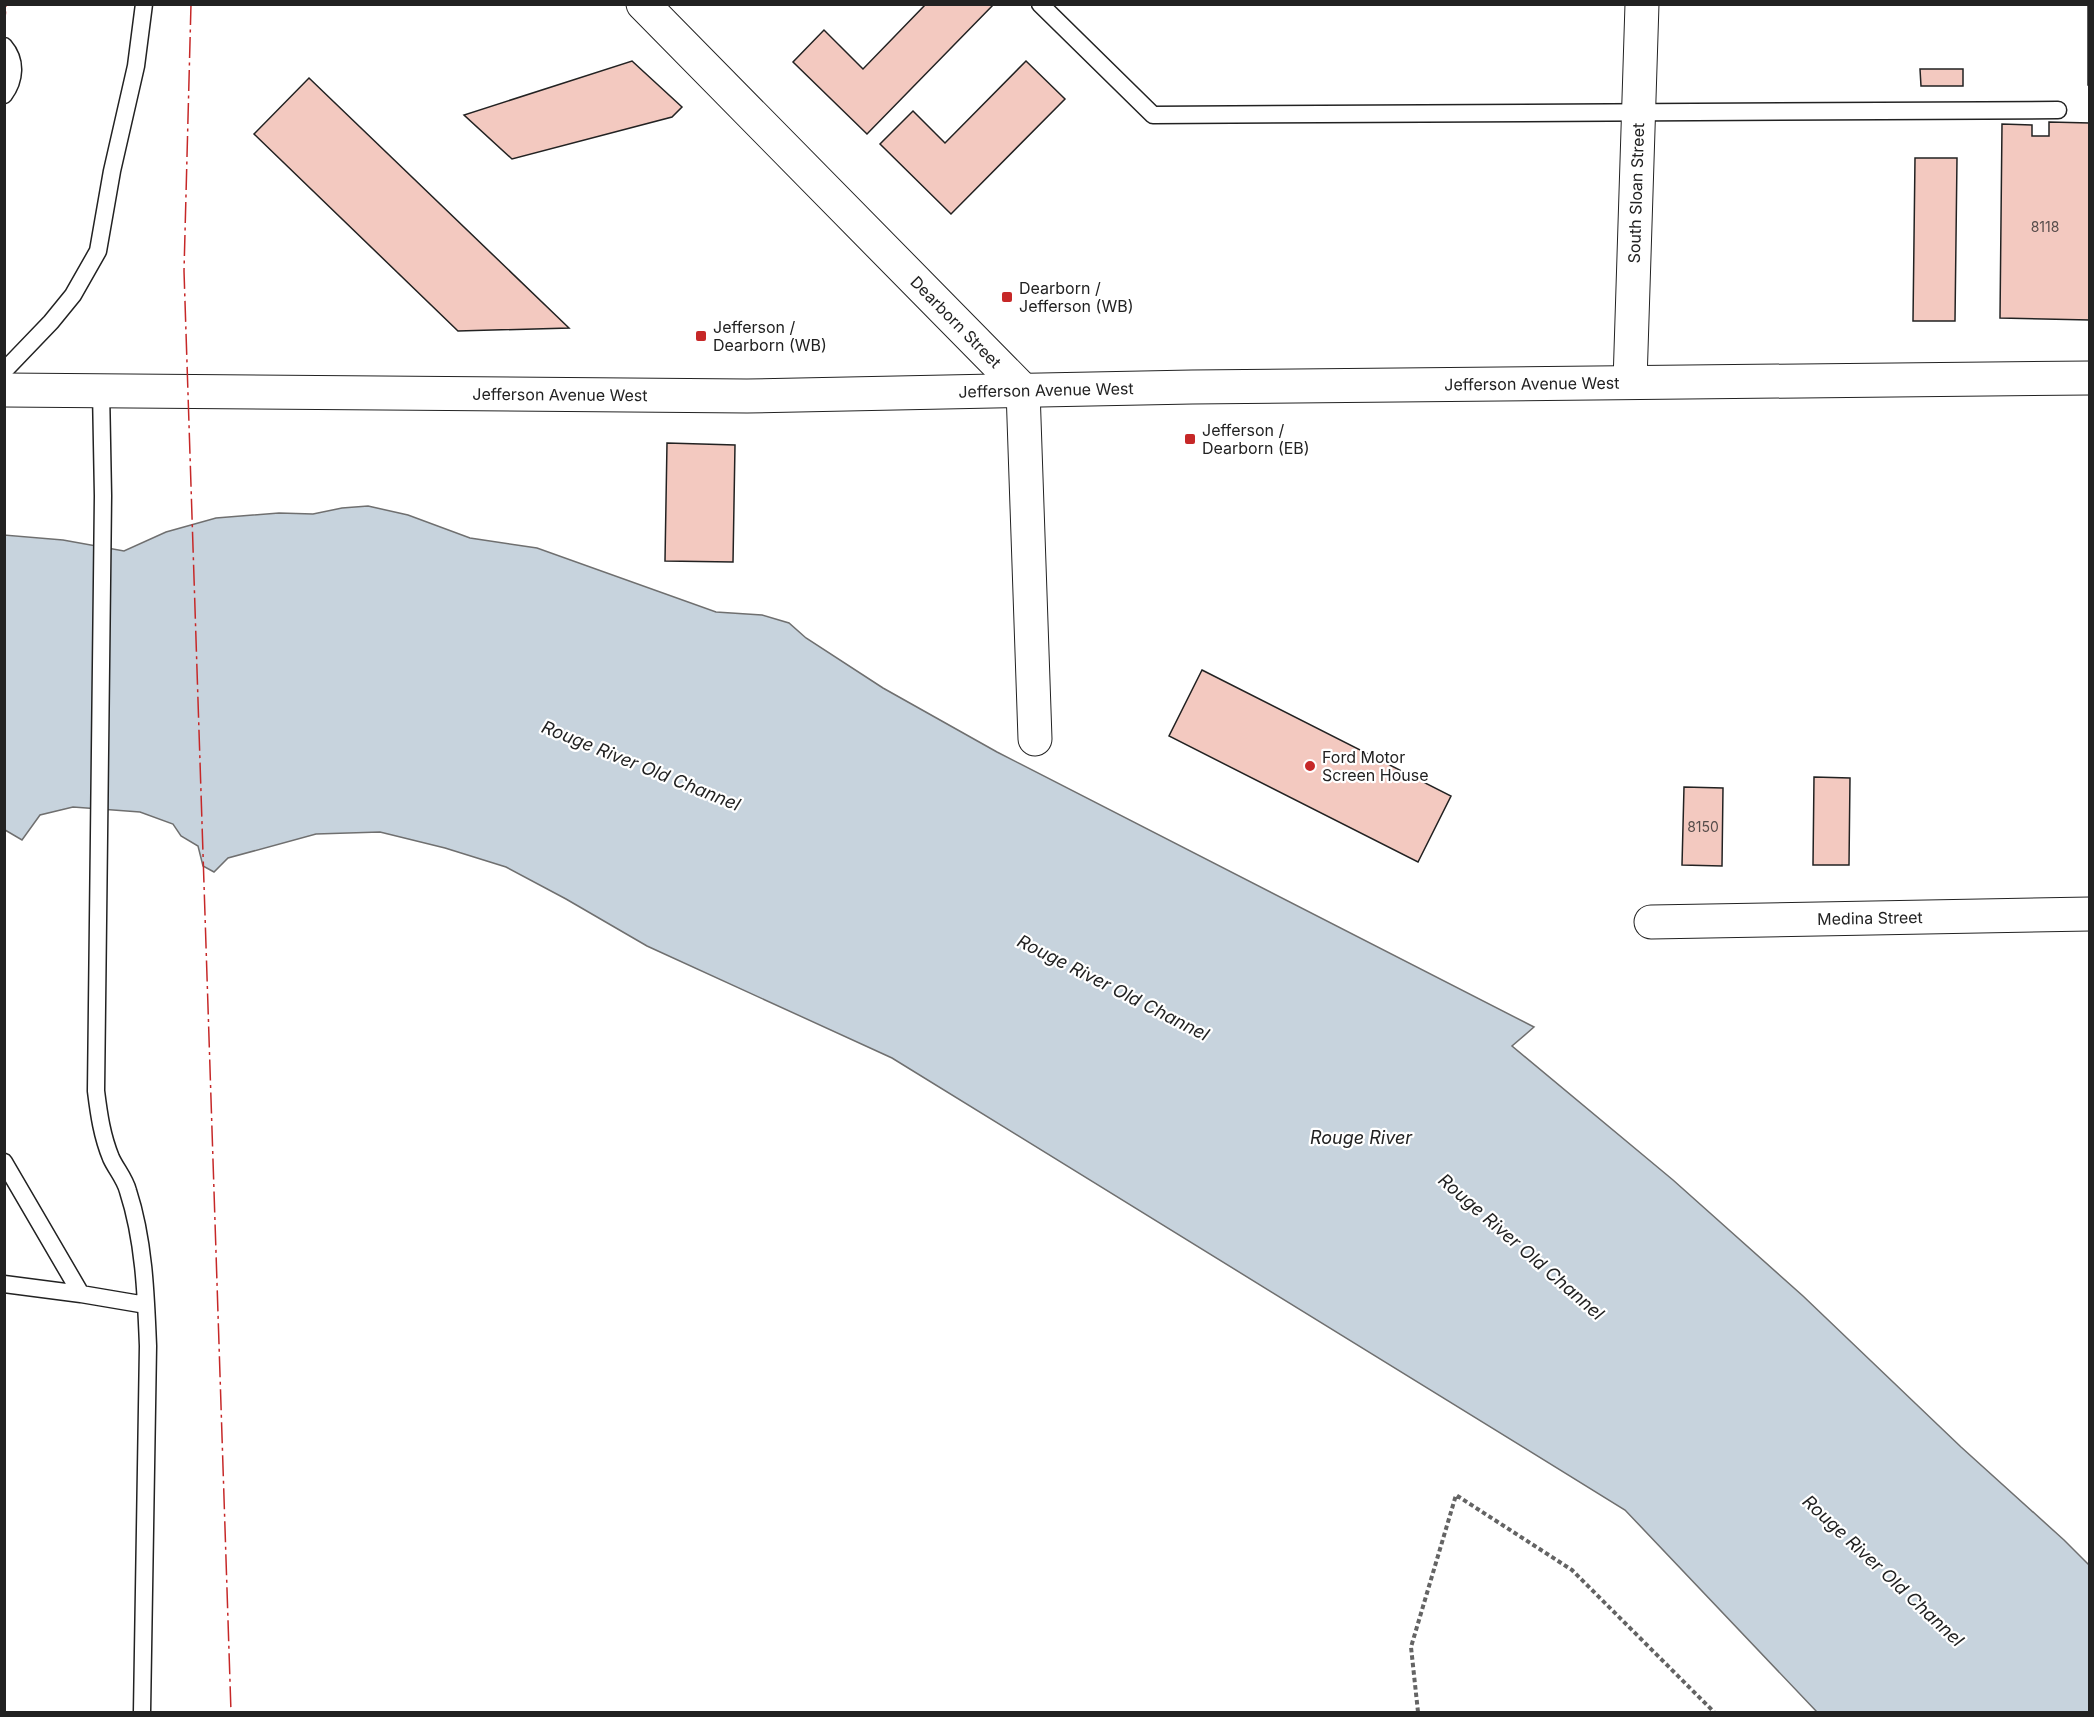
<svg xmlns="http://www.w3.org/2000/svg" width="2094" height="1717" font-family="Inter,sans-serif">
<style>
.water{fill:#c7d3dd;stroke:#6f6f6f;stroke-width:1.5}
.building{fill:#f3c9c0;stroke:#222;stroke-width:1.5}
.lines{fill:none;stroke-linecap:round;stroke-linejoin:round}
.lane-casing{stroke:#222;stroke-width:19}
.street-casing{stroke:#222;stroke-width:35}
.secondary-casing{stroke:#222;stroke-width:35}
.path{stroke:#646464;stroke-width:4;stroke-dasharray:4.5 3;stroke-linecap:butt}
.lane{stroke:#fff;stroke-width:16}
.street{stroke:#fff;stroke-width:33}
.secondary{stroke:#fff;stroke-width:33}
.power{stroke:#c62828;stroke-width:1.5;stroke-dasharray:21 4.5 3 4.5;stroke-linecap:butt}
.poi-dot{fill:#c62828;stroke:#fff;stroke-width:2}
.labels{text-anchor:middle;stroke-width:4.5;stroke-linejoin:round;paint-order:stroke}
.number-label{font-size:14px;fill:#564c4a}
.street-label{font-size:16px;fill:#222;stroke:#fff}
.poi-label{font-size:16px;fill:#222;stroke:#fff;text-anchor:start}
.water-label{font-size:18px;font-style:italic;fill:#222;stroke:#fff}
</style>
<rect width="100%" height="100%" fill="#fff"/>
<path class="water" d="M368 506 408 515 470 538 537 548 716 612 762 615 789 623 806 638 883 688 997 752 1534 1027 1512 1046 1673 1180 1803 1296 1961 1447 2064 1540 2089 1565V1712H1817L1625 1510 892 1058 647 946 566 899 506 867 445 848 380 832 316 834 228 858 214 872 203 866 198 846 181 836 173 824 140 812 73 807 40 815 22 840 5 830 4 535 63 540 124 551 166 532 216 518 279 513 313 514 342 508Z"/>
<path class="building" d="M926 4H994L867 134 793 62 824 30 863 69Z
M2088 4H2090V85H2088Z
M632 61 682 107 672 117 512 159 464 115Z
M1026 61 1065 99 951 214 880 144 913 111 945 143Z
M1920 69H1963V86H1921Z
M309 78 569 328 458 331 254 134Z
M2049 122 2090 123V320L2000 318 2002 124 2032 125V136H2049Z
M1915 158H1957L1955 321H1913Z
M667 443 735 445 733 562 665 561Z
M1202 670 1451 796 1418 862 1169 736Z
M1814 777 1850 778 1849 865H1813Z
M1684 787 1723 788 1722 866 1682 865Z"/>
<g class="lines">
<g class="lane-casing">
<path id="lane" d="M1040 4 1153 115 2058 110
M4 46C17 61 15 80 4 95
M4 371 51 322 73 295 98 251 112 171 136 66 144 4
M101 390 103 496 96 1091C99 1115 102 1136 111 1158 116 1169 125 1179 128 1191 144 1240 146 1295 148 1346L142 1712
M4 1162 81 1294 146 1305
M4 1284 81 1294"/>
</g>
<g class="street-casing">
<g id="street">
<path id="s1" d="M1630 382 1642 4"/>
<path d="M1023 390 1035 739"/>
<path id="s2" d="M1651 922 2090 914"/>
</g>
</g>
<g class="secondary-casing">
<g id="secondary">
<path id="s3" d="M643 4 1023 390"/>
<path id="s4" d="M4 390 747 396 1192 387 2090 378"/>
</g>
</g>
<path class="path" d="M1418 1712 1411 1647 1456 1495 1572 1570 1714 1712"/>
<use href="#lane" class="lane"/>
<use href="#street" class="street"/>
<use href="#secondary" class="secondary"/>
<path class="power" d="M191 4 184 271 231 1712
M4 40 6 4"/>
</g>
<g class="poi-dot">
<rect x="1001" y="291" width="12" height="12" rx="3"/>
<rect x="695" y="330" width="12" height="12" rx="3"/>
<rect x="1184" y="433" width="12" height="12" rx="3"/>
<circle cx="1310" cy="766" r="6"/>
</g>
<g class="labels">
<g class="number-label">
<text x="2045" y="232">8118</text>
<text x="1703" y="832">8150</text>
</g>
<g class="street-label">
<text dy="6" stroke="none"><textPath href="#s1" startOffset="189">South Sloan Street</textPath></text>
<text dy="6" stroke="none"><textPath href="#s3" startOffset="446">Dearborn Street</textPath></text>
<text dy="6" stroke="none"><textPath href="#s4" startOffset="1528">Jefferson Avenue West</textPath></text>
<text dy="6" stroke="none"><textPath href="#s4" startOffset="1042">Jefferson Avenue West</textPath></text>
<text dy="6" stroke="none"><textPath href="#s4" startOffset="556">Jefferson Avenue West</textPath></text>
<text dy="6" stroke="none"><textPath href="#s2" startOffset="219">Medina Street</textPath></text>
</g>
<g class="poi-label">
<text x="1019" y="294">Dearborn /<tspan x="1019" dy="18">Jefferson (WB)</tspan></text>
<text x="713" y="333">Jefferson /<tspan x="713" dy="18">Dearborn (WB)</tspan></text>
<text x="1202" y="436">Jefferson /<tspan x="1202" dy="18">Dearborn (EB)</tspan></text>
<text x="1322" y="763">Ford Motor<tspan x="1322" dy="18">Screen House</tspan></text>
</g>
<g class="water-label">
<text transform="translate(641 766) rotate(22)" y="6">Rouge River Old Channel</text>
<text transform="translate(1113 988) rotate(27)" y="6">Rouge River Old Channel</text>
<text x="1361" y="1144">Rouge River</text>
<text transform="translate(1521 1247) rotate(41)" y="6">Rouge River Old Channel</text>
<text transform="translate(1883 1571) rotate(43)" y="6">Rouge River Old Channel</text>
</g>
</g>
<rect width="2094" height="1717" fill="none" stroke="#222222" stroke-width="12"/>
</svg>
